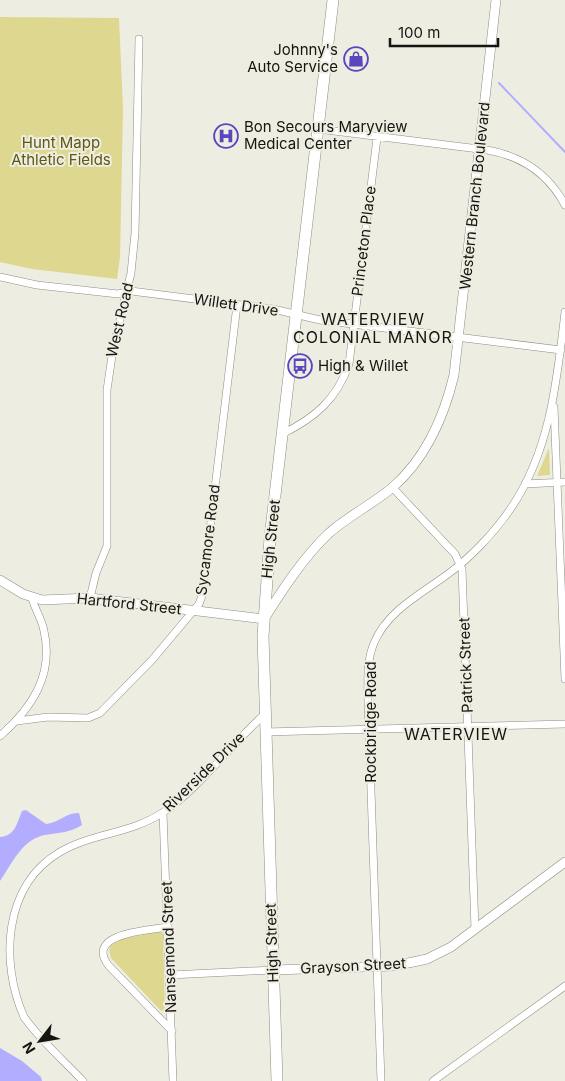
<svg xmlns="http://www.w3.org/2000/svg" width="565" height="1081" font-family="Inter,sans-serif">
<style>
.green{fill:#ded790}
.water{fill:#b2adfe}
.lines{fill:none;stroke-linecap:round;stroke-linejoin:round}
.stream{stroke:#b2adfe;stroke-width:2}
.minor-casing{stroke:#8d8c82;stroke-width:8}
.tertiary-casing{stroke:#8d8c82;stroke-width:10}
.primary-casing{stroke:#8d8c82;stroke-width:12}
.minor{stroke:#fff;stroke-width:7}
.tertiary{stroke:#fff;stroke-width:9}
.primary{stroke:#fff;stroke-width:11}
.labels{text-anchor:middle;stroke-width:4;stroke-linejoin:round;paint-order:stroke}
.poi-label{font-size:15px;fill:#151511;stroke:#eeede2;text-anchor:start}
.park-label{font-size:15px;fill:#5e5812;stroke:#eeede2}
.street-label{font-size:15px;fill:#151511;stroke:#eeede2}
.neighbourhood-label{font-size:16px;letter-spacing:1px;fill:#151511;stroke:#eeede2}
</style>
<rect width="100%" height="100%" fill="#eeede2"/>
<path class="green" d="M0 17 119 18 123 109 120 257 117 279 32 269 0 262Z
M549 448 550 475 537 476Z
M163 931 165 1010 161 1011 111 958C108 949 109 945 116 940Z"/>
<path class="water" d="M26 810 46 824C58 823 67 812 79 813L82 825C72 832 58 833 45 835 22 839 12 864 0 881V837C15 836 17 823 22 811Z
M0 1048 22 1061 41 1077 42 1081H0Z"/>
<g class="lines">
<path class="stream" d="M499 83 565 152"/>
<g class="minor-casing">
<path id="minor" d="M318 129 487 150C522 156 548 173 565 205
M0 277 37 285 118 294 131 291 273 309 320 320 561 350
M554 407 565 679
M282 434C315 418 337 399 349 364L377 138
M525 484 565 482
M392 487 455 554 462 569 475 929
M90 598 96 573 107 546V390L113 349 131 273 135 233 139 39
M17 721 48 717 88 718 100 713 152 660 199 604 202 596 237 305
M265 732 565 724
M0 736C32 708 54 675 44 631 42 619 35 610 32 598
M163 813 173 1081
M168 927C150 930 83 933 109 966L172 1031
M170 975 273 970
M83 1081C64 1061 40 1040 24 1017 0 963 3 885 60 852 92 833 130 834 162 813 198 790 232 743 265 714
M381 1081 368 703C368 683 366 662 374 643 387 611 421 594 448 574 470 558 493 534 509 511 550 453 557 381 565 312
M433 1081 565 986"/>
</g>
<g class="tertiary-casing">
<path id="tertiary" d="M0 580 23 594 42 600 90 598 264 619C283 589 303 558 328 534 348 516 373 504 393 487 426 458 444 417 454 375L496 0
M273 970 394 966 427 959 451 947 565 862"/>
</g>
<g class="primary-casing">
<path id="primary" d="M277 1081 263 636 270 538 333 0"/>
</g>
<use href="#minor" class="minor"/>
<use href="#tertiary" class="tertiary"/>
<use href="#primary" class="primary"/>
</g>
<defs>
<g id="shop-ring" transform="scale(1.25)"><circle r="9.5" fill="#eeede2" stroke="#5c45bd" stroke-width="1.5"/><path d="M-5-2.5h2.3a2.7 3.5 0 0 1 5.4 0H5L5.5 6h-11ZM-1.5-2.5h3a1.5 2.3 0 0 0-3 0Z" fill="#5c45bd"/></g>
<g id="hospital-ring" transform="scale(1.25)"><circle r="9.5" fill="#eeede2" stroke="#5c45bd" stroke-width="1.5"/><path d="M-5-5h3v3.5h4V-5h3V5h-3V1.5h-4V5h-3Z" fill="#5c45bd"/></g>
<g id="bus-ring" transform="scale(1.25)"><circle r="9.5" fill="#eeede2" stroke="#5c45bd" stroke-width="1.5"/><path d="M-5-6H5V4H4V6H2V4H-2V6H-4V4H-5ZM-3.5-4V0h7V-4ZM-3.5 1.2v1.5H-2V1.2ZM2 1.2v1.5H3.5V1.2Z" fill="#5c45bd"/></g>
</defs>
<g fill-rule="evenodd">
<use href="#shop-ring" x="356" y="59"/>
<use href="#hospital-ring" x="226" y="136"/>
<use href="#bus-ring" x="300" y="366"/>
</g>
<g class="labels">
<g class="poi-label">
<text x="338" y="55" text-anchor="end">Johnny's<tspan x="338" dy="17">Auto Service</tspan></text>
<text x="244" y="132">Bon Secours Maryview<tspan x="244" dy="17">Medical Center</tspan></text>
<text x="318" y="371">High &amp; Willet</text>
</g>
<g class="park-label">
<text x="61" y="148">Hunt Mapp<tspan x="61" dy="17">Athletic Fields</tspan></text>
</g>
<g class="street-label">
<text transform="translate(475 196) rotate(-84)" y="5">Western Branch Boulevard</text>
<text transform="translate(364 241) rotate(-83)" y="5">Princeton Place</text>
<text transform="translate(236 305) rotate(8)" y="5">Willett Drive</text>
<text transform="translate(120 320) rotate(-77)" y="5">West Road</text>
<text transform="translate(271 539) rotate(-84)" y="5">High Street</text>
<text transform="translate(208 540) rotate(-83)" y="5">Sycamore Road</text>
<text transform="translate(129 604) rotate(6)" y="5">Hartford Street</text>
<text transform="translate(466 665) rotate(-92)" y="5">Patrick Street</text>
<text transform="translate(371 722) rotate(-90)" y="5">Rockbridge Road</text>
<text transform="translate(204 772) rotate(-44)" y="5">Riverside Drive</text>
<text transform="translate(272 943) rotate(-92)" y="5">High Street</text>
<text transform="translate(169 947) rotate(-92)" y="5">Nansemond Street</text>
<text transform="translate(353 966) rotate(-3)" y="5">Grayson Street</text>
</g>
<g class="neighbourhood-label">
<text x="373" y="325">WATERVIEW<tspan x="373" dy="18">COLONIAL MANOR</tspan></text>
<text x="456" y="740">WATERVIEW</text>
</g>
</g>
<g transform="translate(40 1041) rotate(239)" stroke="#eeede2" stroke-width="4" paint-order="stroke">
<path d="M0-4L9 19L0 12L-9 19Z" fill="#151511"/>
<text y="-8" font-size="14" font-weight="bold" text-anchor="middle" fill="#151511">N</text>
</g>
<path d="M390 38v8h108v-8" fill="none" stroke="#151511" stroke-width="2.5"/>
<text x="398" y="38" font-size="15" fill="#151511" stroke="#eeede2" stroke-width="4" paint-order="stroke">100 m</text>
</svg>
